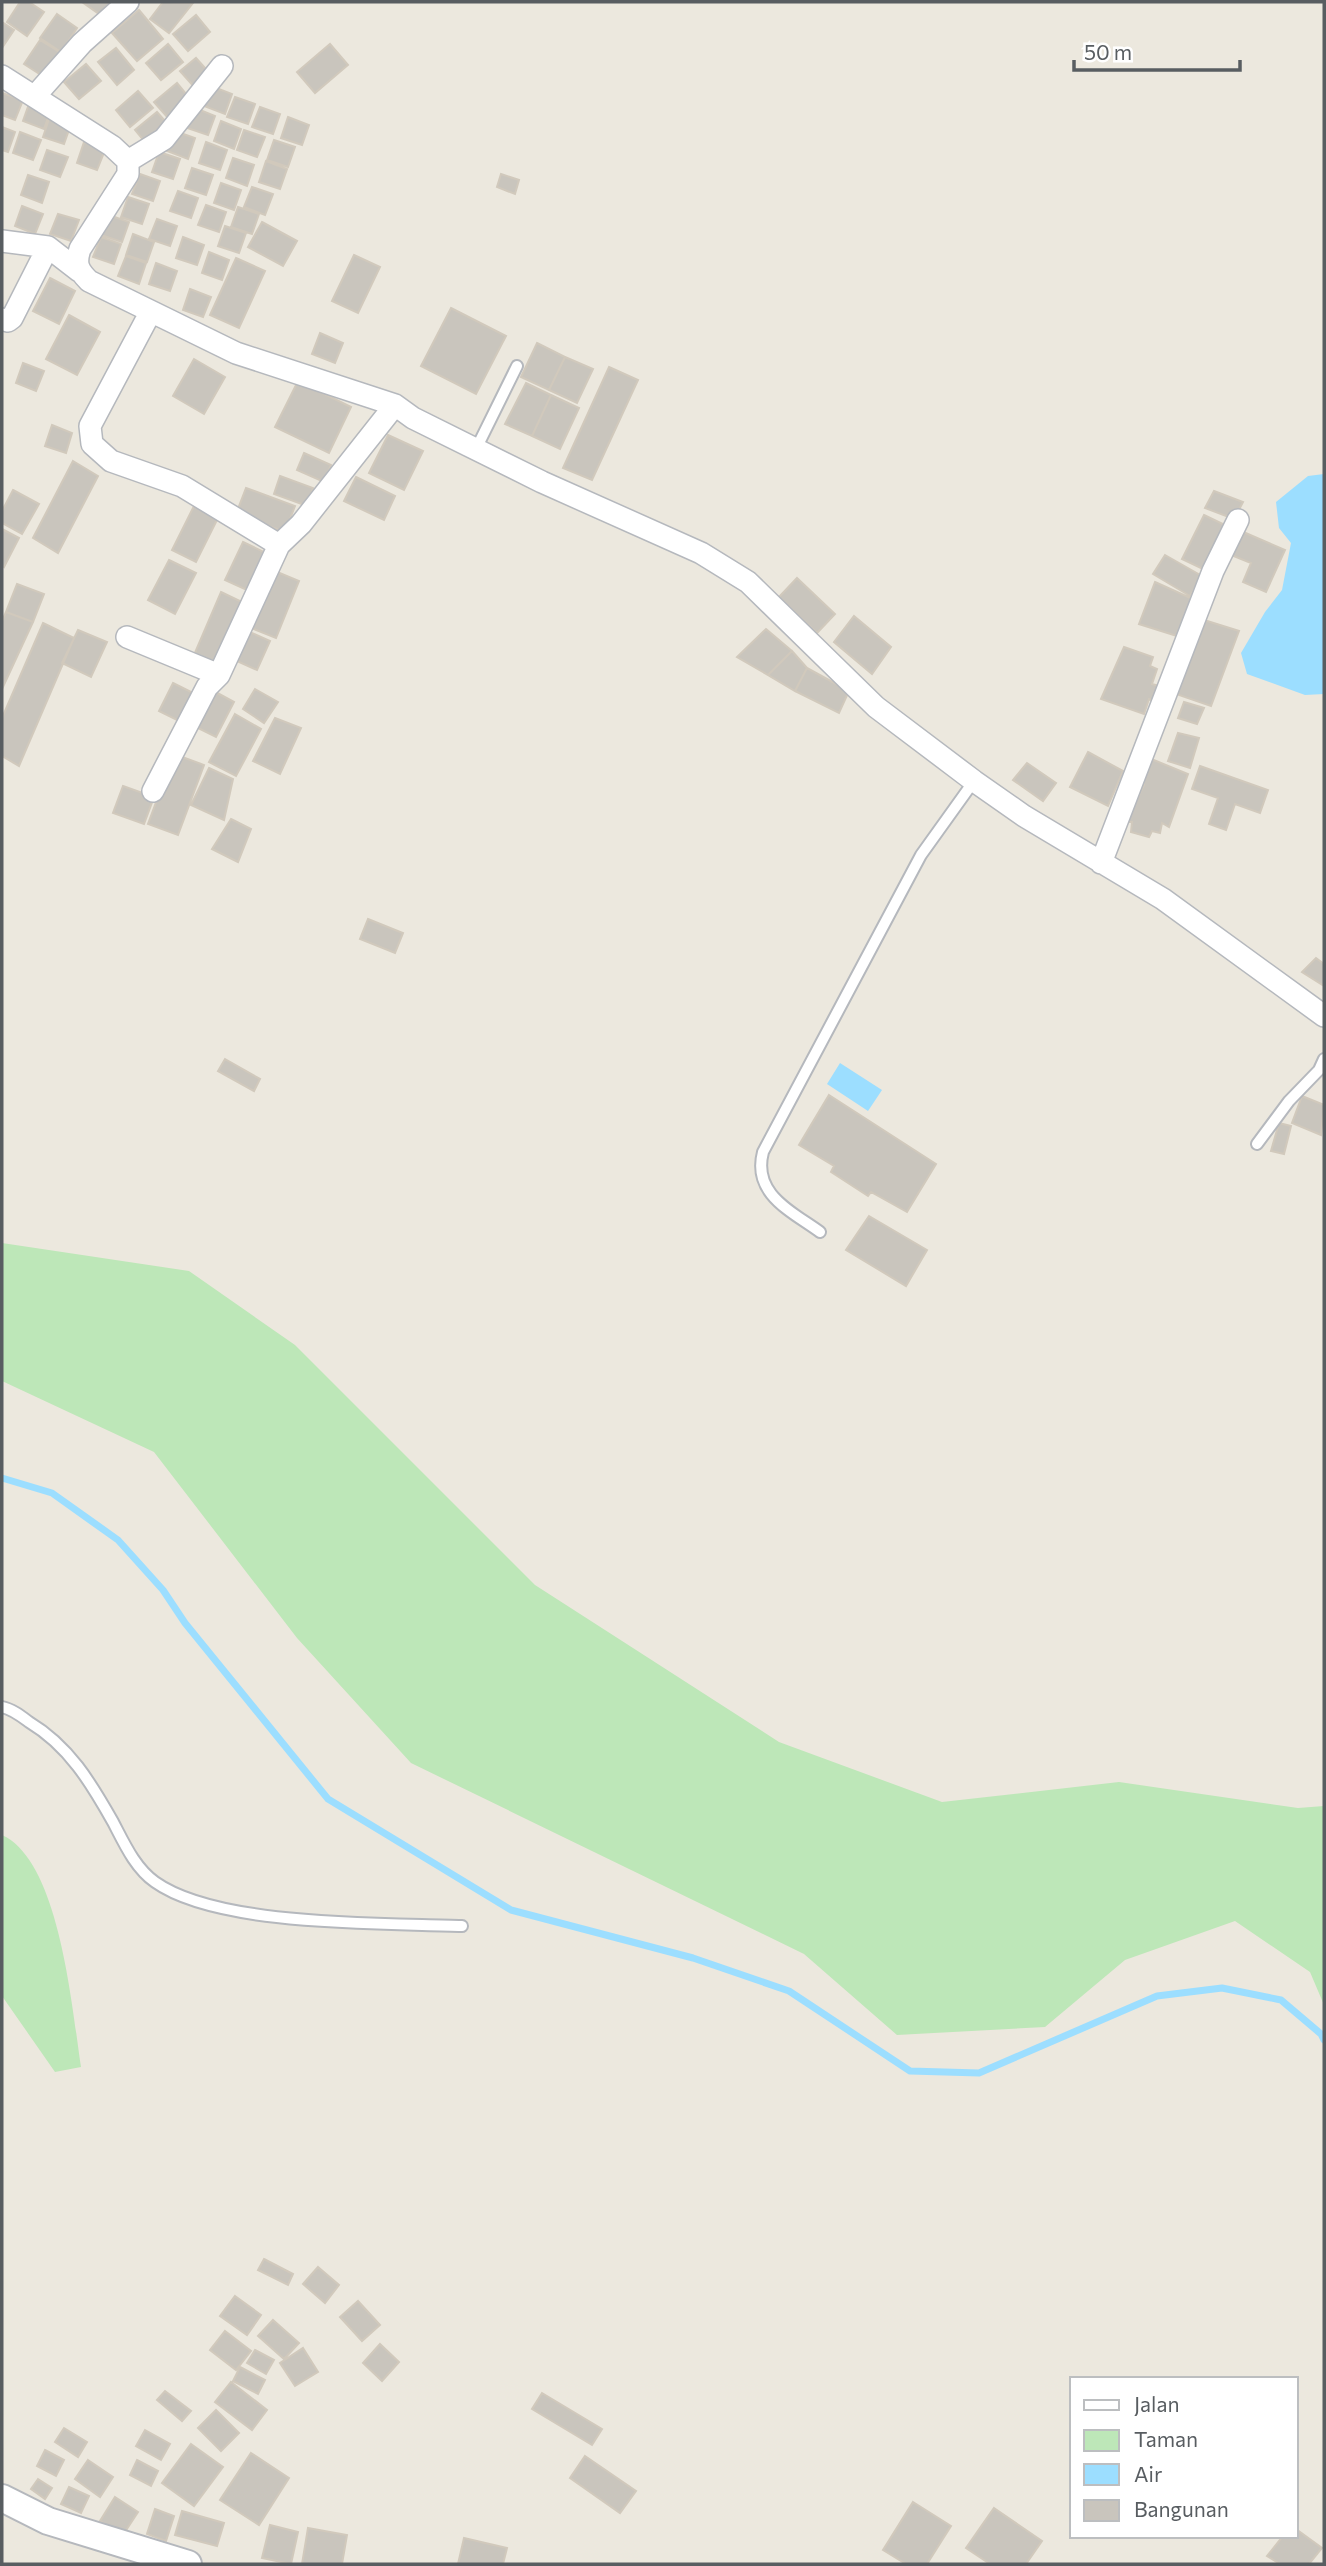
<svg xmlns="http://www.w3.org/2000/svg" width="1326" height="2566" font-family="Commissioner,sans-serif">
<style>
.green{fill:#bde7b8}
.water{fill:#9cdeff}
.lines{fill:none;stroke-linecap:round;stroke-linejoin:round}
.stream{stroke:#9cdeff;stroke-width:7}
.building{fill:#c9c5bd;stroke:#d1c9bc;stroke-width:2}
.service-casing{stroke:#b5b8bd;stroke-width:14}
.minor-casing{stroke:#b5b8bd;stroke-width:24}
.tertiary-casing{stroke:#b5b8bd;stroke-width:30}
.service{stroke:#fff;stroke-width:10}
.minor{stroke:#fff;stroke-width:21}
.tertiary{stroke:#fff;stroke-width:26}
</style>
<rect width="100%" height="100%" fill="#ece8de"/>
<path class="green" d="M2 1243 189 1271 295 1345 535 1585 779 1742 942 1802 1119 1782 1298 1808 1324 1806V2005L1310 1972 1235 1921 1125 1960 1045 2027 897 2035 804 1954 411 1763 297 1638 154 1452 2 1381Z
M2 1835C60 1861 72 2009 81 2067L55 2072 2 1996Z"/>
<path class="water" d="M1324 474V694L1305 695 1247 674 1241 653 1265 612 1282 590 1291 543 1279 528 1276 502 1308 476Z
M840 1063 882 1090 868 1111 827 1084Z"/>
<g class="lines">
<path class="stream" d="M2 1478 52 1493 118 1540 163 1590 185 1623 328 1799 511 1910 693 1958 789 1991 910 2071 979 2073 1157 1996 1222 1988 1281 2000 1321 2034 1324 2040"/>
</g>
<path class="building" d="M20 2H29L44 12 27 36 7 22Z
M82 2H112L102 16Z
M163 2 193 3 169 33 150 19Z
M139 10 163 39 137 61 112 33Z
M57 14 77 28 61 52 40 38Z
M196 15 210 32 188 51 173 34Z
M2 22 14 30 2 48Z
M40 40 61 53 44 77 24 64Z
M168 44 183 62 161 80 146 63Z
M330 44 348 65 315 93 297 72Z
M116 48 134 70 117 85 98 62Z
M196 58 213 77 197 90 180 71Z
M86 64 101 81 79 99 64 82Z
M177 83 191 100 169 119 154 102Z
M211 86 232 94 225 114 204 106Z
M138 91 153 108 130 127 116 110Z
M2 93 23 100 15 120 2 115Z
M235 97 255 104 248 124 227 117Z
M30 101 51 109 44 129 23 121Z
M260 107 280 114 273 134 252 127Z
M195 108 215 116 208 135 187 128Z
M157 112 172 129 150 148 135 130Z
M50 116 71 124 64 144 43 137Z
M288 117 309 125 302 145 281 138Z
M221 121 241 129 234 149 214 141Z
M2 127 15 132 8 152 2 150Z
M244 130 265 137 257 157 237 150Z
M175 131 195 138 188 159 167 151Z
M20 132 41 140 33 160 13 153Z
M274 140 295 147 288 167 267 160Z
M84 142 105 150 97 170 77 163Z
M206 142 227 150 220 170 199 163Z
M47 150 68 157 60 177 40 170Z
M159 152 180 159 173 179 152 172Z
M233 158 254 165 247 186 226 178Z
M266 161 287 169 280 189 259 182Z
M192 168 213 175 206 195 185 188Z
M140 174 160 181 153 201 132 194Z
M501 174 519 180 515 194 497 187Z
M28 175 49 182 42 203 21 195Z
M221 183 241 190 234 210 214 203Z
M252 187 273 194 265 215 244 207Z
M178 191 198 198 191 218 170 211Z
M128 197 149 204 142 224 121 217Z
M206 205 226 212 219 232 198 225Z
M22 206 43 214 35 234 15 226Z
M238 207 259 214 252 234 231 227Z
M58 214 79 220 71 241 50 234Z
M109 215 129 222 122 242 101 235Z
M157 219 177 226 170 246 149 239Z
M262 222 297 241 283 266 248 247Z
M225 226 246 233 239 253 218 246Z
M133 234 154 242 147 262 126 255Z
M101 237 121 244 114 264 93 257Z
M183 237 204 245 197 265 176 258Z
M209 252 229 260 222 280 202 273Z
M354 255 380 267 358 313 332 301Z
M126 256 146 263 139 284 118 276Z
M236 258 265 271 239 328 210 315Z
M156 263 177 271 170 291 149 284Z
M50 278 75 291 59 324 33 311Z
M190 289 211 297 203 317 183 310Z
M451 308 506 336 476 394 421 366Z
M69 315 100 332 77 375 46 359Z
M320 333 343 343 335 363 312 354Z
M537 343 565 357 549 390 521 377Z
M565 357 593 369 577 403 549 390Z
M194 359 225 377 204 414 173 396Z
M23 363 44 371 36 391 16 383Z
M609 367 638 380 592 480 563 468Z
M298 381 351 407 329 453 275 427Z
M526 383 551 395 532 436 505 424Z
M551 395 579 408 560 449 532 436Z
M52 425 72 433 66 453 45 446Z
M388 435 423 451 404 490 369 473Z
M304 453 331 465 324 482 297 470Z
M73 461 98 476 58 553 33 538Z
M280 476 313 488 307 506 274 494Z
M356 477 395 496 384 520 344 501Z
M246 488 295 506 285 532 236 514Z
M13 490 39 504 22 534 2 523V511Z
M1214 491 1243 502 1234 519 1205 508Z
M195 504 219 516 196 562 172 550Z
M1204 515 1229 527 1207 571 1182 559Z
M2 529 19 538 4 567 2 565Z
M1241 531 1285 550 1266 592 1243 582 1251 563 1231 555Z
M243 542 266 553 249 591 225 580Z
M1165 555 1202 576 1190 596 1153 574Z
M169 560 196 573 175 614 148 600Z
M270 569 299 581 276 638 246 626Z
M797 578 835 614 817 633 779 597Z
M1155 582 1195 600 1177 636 1139 624Z
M17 584 44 594 33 622 6 612Z
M221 592 244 603 215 672 191 662Z
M6 612 33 622 2 689V621Z
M854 616 891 647 872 674 834 642Z
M1204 620 1239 631 1211 706 1176 694Z
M43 623 74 638 19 766 2 756V718Z
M241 628 270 641 257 670 228 657Z
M766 629 792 651 768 675 737 657Z
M78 630 107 642 91 677 62 663Z
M1124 647 1153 657 1150 666 1157 669 1152 684 1159 686 1154 701 1149 699 1144 714 1101 699Z
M792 651 807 668 795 691 768 675Z
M807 668 849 691 839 713 795 691Z
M173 683 199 696 185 724 159 711Z
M210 689 234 702 216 737 192 725Z
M255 689 278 702 264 723 243 709Z
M1184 702 1204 708 1197 724 1178 718Z
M235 714 261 729 236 776 209 762Z
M275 718 301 728 280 774 253 761Z
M1178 733 1199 738 1190 768 1168 761Z
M1088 752 1123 771 1108 806 1070 787Z
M174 754 204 765 178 835 148 824Z
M1144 756 1188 774 1169 827 1162 823 1160 833 1152 831 1149 837 1131 832 1132 822H1126L1144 785Z
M1027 763 1056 783 1043 801 1013 780Z
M1200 766 1268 790 1260 813 1235 804 1226 830 1209 824 1218 798 1192 789Z
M209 768 233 779 224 820 191 805Z
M123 786 154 797 144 824 113 813Z
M231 819 251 829 238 862 212 849Z
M368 919 403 933 395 953 360 939Z
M1316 958 1324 964V986L1302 972Z
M225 1059 260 1079 254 1091 218 1071Z
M829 1095 936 1164 907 1212 871 1192 868 1196 831 1172 834 1166 799 1145Z
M1302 1096 1324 1105 1321 1135 1292 1123Z
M1279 1123 1291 1126 1284 1154 1271 1151Z
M869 1216 927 1250 906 1286 846 1250Z
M264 2259 293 2274 288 2285 258 2270Z
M318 2267 339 2285 325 2303 303 2284Z
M235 2296 261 2315 247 2335 220 2316Z
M358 2301 380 2325 362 2341 340 2317Z
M273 2320 299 2343 284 2359 258 2336Z
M225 2331 251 2351 236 2370 210 2350Z
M380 2344 399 2362 382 2381 363 2363Z
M303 2348 318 2372 295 2386 280 2363Z
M255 2350 274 2360 266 2374 247 2363Z
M240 2367 265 2380 258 2394 233 2381Z
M231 2382 267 2410 252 2430 215 2402Z
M165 2391 191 2411 182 2421 157 2400Z
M542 2393 602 2429 592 2445 532 2409Z
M216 2410 239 2433 221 2451 198 2428Z
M64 2428 87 2442 78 2457 55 2442Z
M145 2430 170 2444 161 2460 136 2446Z
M191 2444 223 2467 194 2506 162 2483Z
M45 2450 64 2460 56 2476 37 2466Z
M251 2453 289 2478 259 2525 220 2500Z
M585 2456 636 2491 620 2513 570 2478Z
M88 2460 113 2477 100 2497 75 2479Z
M137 2460 158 2471 151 2486 130 2475Z
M38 2479 52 2488 45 2499 31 2489Z
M69 2487 89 2496 81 2513 61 2504Z
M115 2497 138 2512 123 2535 100 2521Z
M913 2502 951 2526 927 2564H906L883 2550Z
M994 2508 1042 2541 1026 2564H990L966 2548Z
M155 2509 174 2516 166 2541 147 2534Z
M182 2511 224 2523 217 2546 175 2535Z
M270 2525 298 2532 291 2564 262 2558Z
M308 2528 347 2535 342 2564H302Z
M1296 2529 1322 2548 1309 2564H1280L1267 2556 1283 2536H1296Z
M464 2538 507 2548 503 2564H458Z"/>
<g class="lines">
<g class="service-casing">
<path id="service" d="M477 447 517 366
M1257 1144 1289 1101 1319 1070 1324 1059
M820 1232C791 1211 752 1194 763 1152L921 855 974 781
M2 1707C12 1709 21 1716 29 1722 69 1746 91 1783 113 1822 124 1843 135 1868 155 1882 218 1927 385 1923 462 1926"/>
</g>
<g class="minor-casing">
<path id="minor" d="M2 76 112 146 128 161V174L80 249C75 264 78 270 89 281L236 353 395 405 413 418 542 482 701 553 748 582 876 707 974 781 1024 816 1163 899 1324 1016
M35 96 82 43 128 2
M128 161 164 139 222 66
M2 241 48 247 79 271
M150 313 90 426 92 444 111 461 182 486 279 545
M2 319 8 321 12 318 48 247
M127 637 219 675
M153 791 207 687 219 675 279 545 301 524 395 405
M1101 863 1213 571 1238 520"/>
</g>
<g class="tertiary-casing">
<path id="tertiary" d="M2 2498 48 2521 188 2564"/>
</g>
<use href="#service" class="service"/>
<use href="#minor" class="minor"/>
<use href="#tertiary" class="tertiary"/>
</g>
<rect width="1326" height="2566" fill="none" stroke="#585d61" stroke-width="7"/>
<rect x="1070" y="2377" width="228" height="161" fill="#ffffff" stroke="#bcbec0" stroke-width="2"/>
<rect x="1084" y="2400" width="35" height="10" fill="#ffffff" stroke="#bcbec0" stroke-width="2"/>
<text x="1134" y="2412" font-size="21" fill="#585d61">Jalan</text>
<rect x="1084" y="2430" width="35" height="21" fill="#bde7b8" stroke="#bcbec0" stroke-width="2"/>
<text x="1134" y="2447" font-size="21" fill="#585d61">Taman</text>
<rect x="1084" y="2464" width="35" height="21" fill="#9cdeff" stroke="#bcbec0" stroke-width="2"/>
<text x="1134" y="2482" font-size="21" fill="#585d61">Air</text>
<rect x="1084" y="2500" width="35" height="21" fill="#c9c5bd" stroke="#bcbec0" stroke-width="2"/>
<text x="1134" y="2517" font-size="21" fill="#585d61">Bangunan</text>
<path d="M1074 60v10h166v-10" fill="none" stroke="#585d61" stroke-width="3.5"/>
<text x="1084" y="60" font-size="21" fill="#585d61" stroke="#ffffff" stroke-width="5" paint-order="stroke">50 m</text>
</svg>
